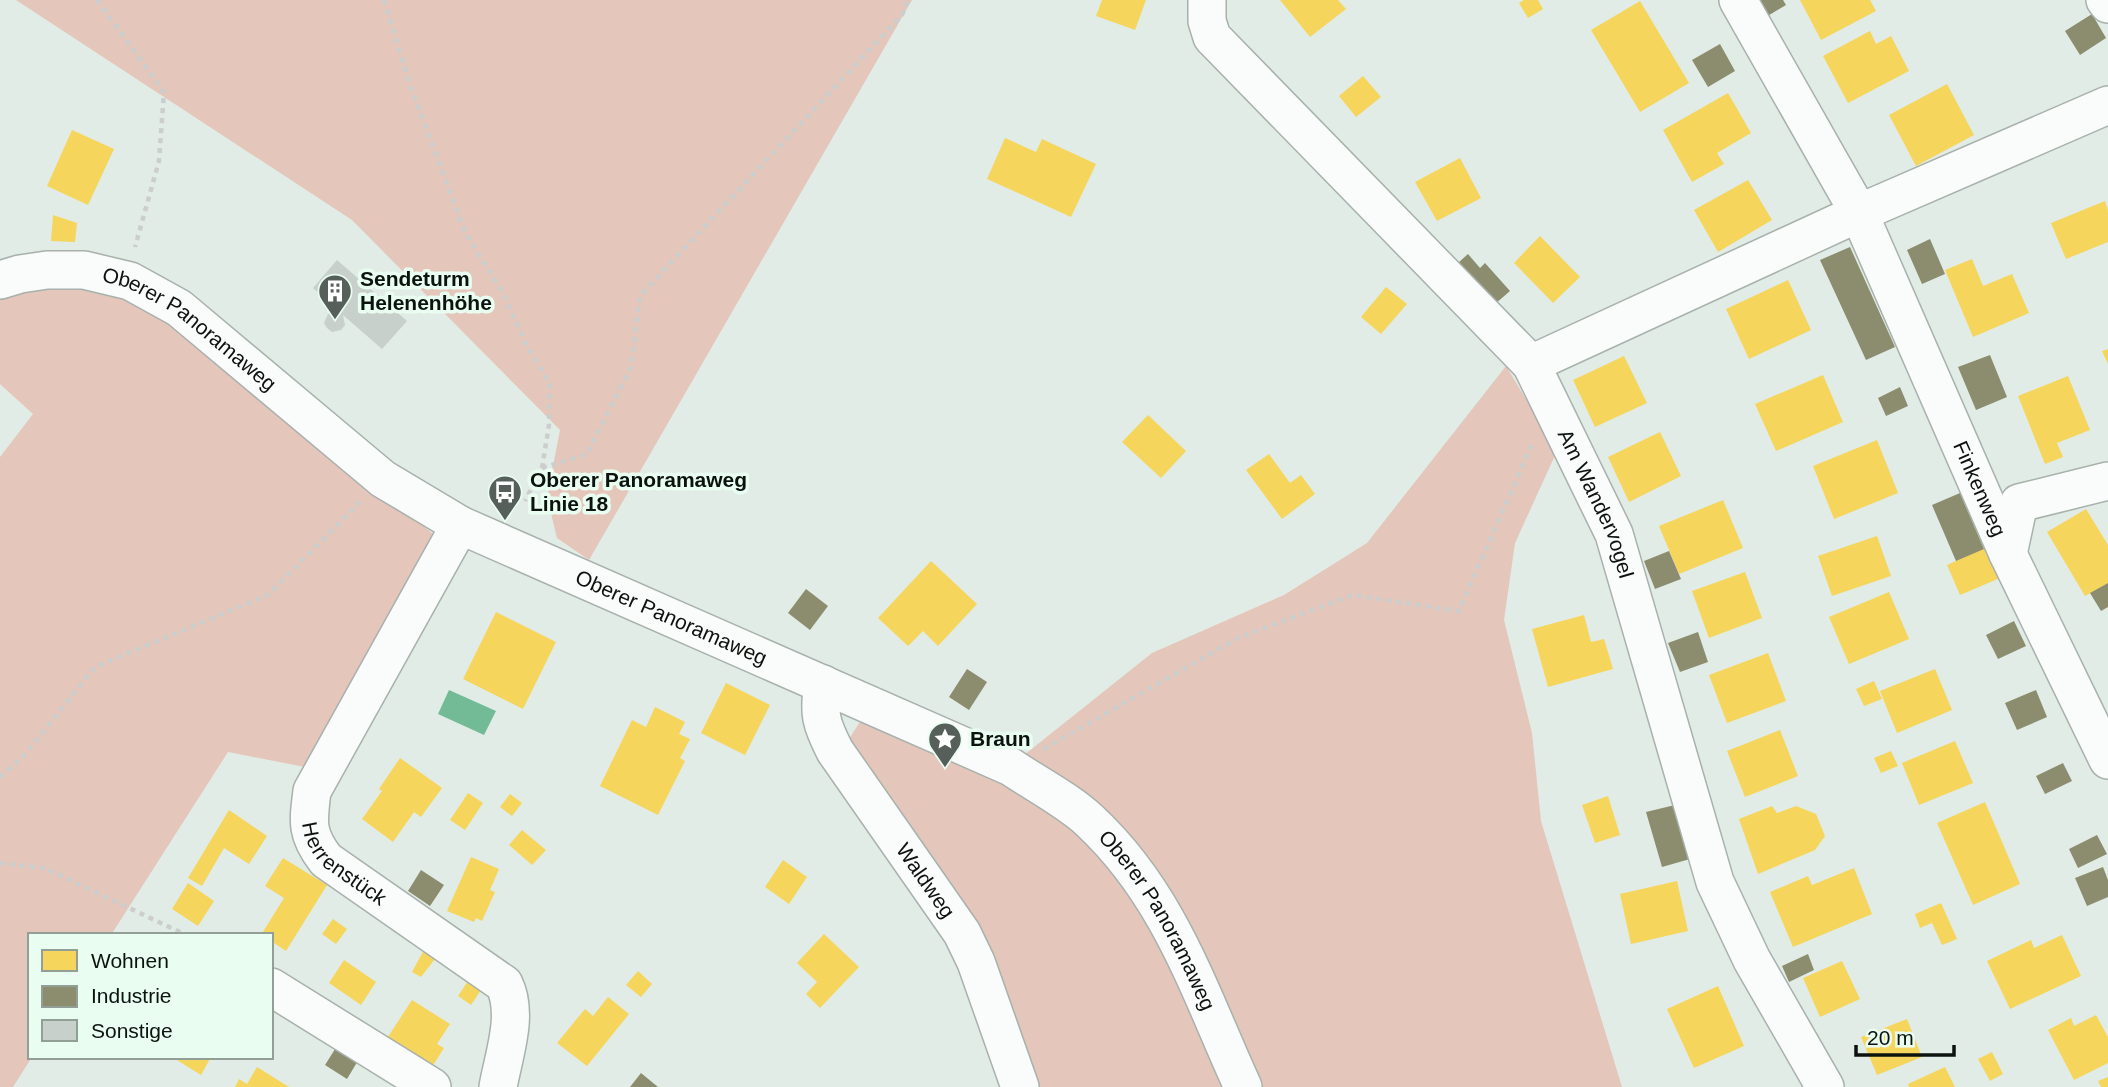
<svg xmlns="http://www.w3.org/2000/svg" width="2108" height="1087" font-family="Helvetica,sans-serif">
<style>
.green{fill:#e4c6ba}
.water{fill:#73ba97}
.homes{fill:#f6d55c}
.industry{fill:#8c8c6e}
.building{fill:#c8d0cb}
.lines{fill:none;stroke-linecap:round;stroke-linejoin:round}
.minor-casing{stroke:#a8b1ac;stroke-width:40}
.path{stroke:#cbcecc;stroke-width:4.5;stroke-dasharray:5 5;stroke-linecap:butt}
.minor{stroke:#fafcfb;stroke-width:37}
.labels{text-anchor:middle;stroke-width:7;stroke-linejoin:round;paint-order:stroke}
.poi-label{font-size:21px;font-weight:bold;fill:#0c130f;stroke:#e9fdf1;text-anchor:start}
.street-label{font-size:21px;fill:#0c130f;stroke:#e9fdf1}
</style>
<rect width="100%" height="100%" fill="#e0ece5"/>
<path class="green" d="M16 0H912L589 560 557 538 547 497 560 430 352 220Z
M49 283 111 289 208 344 439 539 305 767 228 752 111 935H30V1057H32L13 1087H0V457L33 414 0 384V297Z
M1506 366 1557 451 1515 543 1504 620 1532 733 1541 821 1622 1087H1033L845 745 860 722 941 754 994 779 1152 653 1284 595 1367 543Z"/>
<path class="water" d="M449 690 496 711 484 735 438 714Z"/>
<path class="homes" d="M1102 0H1146L1135 30 1096 16Z
M1280 0H1338L1346 9 1310 37Z
M1524 0H1538L1543 9 1528 18 1519 3Z
M1800 0H1870L1876 11 1821 40Z
M1640 1 1689 83 1640 112 1591 30Z
M1870 31 1876 44 1891 36 1909 71 1848 103 1823 56Z
M1363 76 1381 97 1356 117 1339 96Z
M1947 84 1974 135 1916 166 1889 115Z
M1728 93 1751 133 1717 153 1724 164 1692 182 1663 130Z
M72 130 114 149 88 205 47 186Z
M1005 138 1036 152 1042 139 1096 164 1071 217 987 179Z
M1460 158 1481 198 1437 221 1415 182Z
M1748 180 1772 220 1718 252 1694 210Z
M2105 201 2108 210V242L2066 259 2051 223Z
M53 215 77 223 75 242 51 241Z
M1540 236 1580 277 1553 303 1514 263Z
M1972 259 1983 286 2012 274 2029 313 1973 337 1945 270Z
M1788 280 1811 330 1749 359 1726 309Z
M1386 287 1407 304 1381 334 1361 317Z
M2108 349V364L2102 351Z
M1624 356 1647 403 1595 427 1573 380Z
M1823 375 1843 422 1776 451 1755 404Z
M2068 376 2090 430 2057 443 2063 457 2045 464 2018 396Z
M1148 415 1186 451 1161 478 1122 442Z
M1660 432 1681 476 1629 502 1608 457Z
M1877 440 1898 493 1834 519 1813 466Z
M1269 454 1290 483 1301 475 1315 494 1282 519 1246 470Z
M1723 500 1743 548 1679 574 1659 526Z
M2086 509 2108 545V583L2085 596 2047 532Z
M1877 536 1891 576 1832 596 1818 556Z
M1987 547 2000 578 1960 595 1947 565Z
M931 561 977 604 938 646 923 631 908 646 878 618Z
M1745 572 1762 618 1709 638 1692 591Z
M1889 592 1909 639 1849 664 1829 617Z
M496 612 556 642 523 709 463 679Z
M1584 615 1591 642 1604 639 1613 669 1548 687 1532 629Z
M1768 653 1786 701 1727 723 1709 675Z
M1935 669 1952 710 1897 733 1880 691Z
M1874 681 1882 699 1864 706 1856 689Z
M726 683 770 705 745 755 701 733Z
M655 707 685 722 679 734 690 739 680 758 685 761 658 815 600 786 632 720 646 727Z
M1780 730 1798 776 1745 797 1727 751Z
M1955 741 1973 783 1919 805 1902 763Z
M1891 751 1898 766 1881 773 1874 758Z
M400 758 442 788 421 817 414 812 393 842 362 819 382 791 379 789Z
M468 793 483 803 465 830 450 820Z
M510 794 522 803 512 816 500 807Z
M1608 796 1620 835 1595 843 1582 805Z
M1985 802 2020 884 1973 905 1937 823Z
M1772 806 1777 813 1796 806 1816 814 1825 836 1815 850 1758 874 1739 819Z
M229 810 267 836 249 864 224 848 202 886 188 878Z
M522 830 546 850 532 865 509 845Z
M471 857 499 869 490 890 495 892 482 921 476 918 474 922 447 911Z
M283 858 327 885 286 951 271 941V935H261L284 898 265 886Z
M783 860 807 877 789 904 765 887Z
M1854 868 1872 914 1793 947 1770 892 1808 876 1812 885Z
M1677 881 1688 931 1631 944 1620 894Z
M188 883 214 901 198 926 172 909Z
M1941 903 1957 939 1942 945 1932 923 1920 928 1915 914Z
M333 919 347 929 336 944 322 934Z
M824 934 859 967 820 1008 806 994 817 982 797 963Z
M2062 935 2081 976 2010 1009 1987 961 2031 940 2034 948Z
M425 948 438 955 421 977 412 972Z
M344 960 376 982 361 1005 329 983Z
M1842 961 1860 999 1820 1017 1803 978Z
M638 971 652 984 641 997 626 985Z
M470 978 483 987 471 1005 458 996Z
M1718 986 1744 1046 1694 1068 1667 1009Z
M608 997 629 1014 587 1066 557 1043 585 1009 593 1016Z
M412 1000 450 1024 437 1044 444 1048 427 1075 382 1046Z
M2096 1015 2108 1037V1063L2074 1080 2048 1030 2071 1018 2074 1026Z
M1907 1019 1922 1057 1877 1075 1861 1037Z
M1992 1052 2003 1074 1990 1081 1978 1059Z
M172 1057H211L201 1075Z
M257 1067 289 1087H235L239 1079 247 1084Z
M1945 1067 1955 1087H1909L1908 1084Z
M2108 1077V1087H2101L2098 1081Z"/>
<path class="industry" d="M1750 0H1783L1786 5 1761 20Z
M2092 14 2106 38 2080 55 2065 31Z
M1720 44 1735 71 1708 87 1692 60Z
M1930 239 1945 274 1922 284 1907 250Z
M1850 247 1895 347 1866 360 1820 260Z
M1468 254 1480 268 1485 263 1510 291 1495 304 1458 263Z
M1990 355 2007 397 1976 410 1958 367Z
M1900 387 1908 406 1886 416 1878 398Z
M1960 493 1984 549 1956 561 1932 505Z
M1669 551 1681 579 1655 589 1644 561Z
M2108 583V607L2101 611 2090 593Z
M806 589 828 606 810 630 788 613Z
M2014 621 2026 646 1998 659 1986 635Z
M1698 632 1708 662 1680 672 1668 643Z
M967 669 987 682 969 710 949 697Z
M2036 690 2047 717 2017 730 2005 703Z
M2063 763 2072 781 2045 794 2036 776Z
M1675 805 1690 859 1662 867 1646 812Z
M2097 835 2107 854 2078 868 2069 849Z
M2103 867 2108 880V897L2087 906 2075 878Z
M421 870 444 885 430 906 408 891Z
M1808 954 1814 970 1789 982 1782 966Z
M337 1046 359 1059 347 1079 325 1065Z
M641 1073 658 1087H630Z"/>
<path class="building" d="M337 260 407 321 382 349 343 315 345 325 341 330 332 332 327 328 324 323 328 314 333 311 340 312 313 288Z"/>
<g class="lines">
<g class="minor-casing">
<g id="minor">
<path id="s1" d="M1207 0V21L1212 37 1531 364 1614 534 1715 882 1752 960 1825 1087"/>
<path id="s2" d="M1738 0 1859 213 2008 554 2108 760"/>
<path d="M2105 0 2108 4"/>
<path id="s3" d="M0 280 20 274 47 270H84L130 281 179 308 383 479 460 525 1011 767C1036 784 1069 801 1090 821 1170 896 1199 991 1243 1087"/>
<path d="M1531 364 1859 213 2108 105"/>
<path id="s4" d="M460 525 312 791C308 823 306 834 326 860L504 984C519 1014 504 1054 498 1087"/>
<path d="M2008 554 2019 503 2108 481"/>
<path id="s5" d="M823 684C818 713 821 724 835 751L962 933 976 962 1020 1087"/>
<path d="M271 987 432 1087"/>
</g>
</g>
<path class="path" d="M97 0 164 92 159 161 135 247
M384 0 408 79 465 232 503 293 525 342 550 384 549 425 542 468 525 501
M542 468 587 454 631 367 640 296 902 15 908 0
M1044 749 1238 638 1353 595 1459 611 1532 445
M0 777 23 757 95 667 268 595 360 502
M0 863 45 868 186 935"/>
<use href="#minor" class="minor"/>
</g>
<defs>
<g id="building-pin" transform="scale(1.75)"><path d="M0 17L-7.5 6A9.5 9.5 0 1 1 7.5 6Z" fill="#565f5a" stroke="#e9fdf1"/><path d="M-4-6H4V6H1V3H-1V6H-4ZM-2.5-4.3h1.7v1.8h-1.7ZM.8-4.3h1.7v1.8H.8ZM-2.5-1h1.7V.8h-1.7ZM.8-1h1.7V.8H.8Z" fill="#fff"/></g>
<g id="bus-pin" transform="scale(1.75)"><path d="M0 17L-7.5 6A9.5 9.5 0 1 1 7.5 6Z" fill="#565f5a" stroke="#e9fdf1"/><path d="M-5-6H5V4H4V6H2V4H-2V6H-4V4H-5ZM-3.5-4V0h7V-4ZM-3.5 1.2v1.5H-2V1.2ZM2 1.2v1.5H3.5V1.2Z" fill="#fff"/></g>
<g id="sight-pin" transform="scale(1.75)"><path d="M0 17L-7.5 6A9.5 9.5 0 1 1 7.5 6Z" fill="#565f5a" stroke="#e9fdf1"/><path d="M0-6L1.8-2.2L6-1.7L2.9 1.2L3.7 5.4L0 3.3L-3.7 5.4L-2.9 1.2L-6-1.7L-1.8-2.2Z" fill="#fff"/></g>
</defs>
<g fill-rule="evenodd">
<use href="#building-pin" x="335" y="291"/>
<use href="#bus-pin" x="505" y="492"/>
<use href="#sight-pin" x="945" y="739"/>
</g>
<g class="labels">
<g class="poi-label">
<text x="360" y="286">Sendeturm<tspan x="360" dy="24">Helenenhöhe</tspan></text>
<text x="530" y="487">Oberer Panoramaweg<tspan x="530" dy="24">Linie 18</tspan></text>
<text x="970" y="746">Braun</text>
</g>
<g class="street-label">
<text dy="7" stroke="none"><textPath href="#s3" startOffset="208">Oberer Panoramaweg</textPath></text>
<text dy="7" stroke="none"><textPath href="#s2" startOffset="546">Finkenweg</textPath></text>
<text dy="7" stroke="none"><textPath href="#s1" startOffset="649">Am Wandervogel</textPath></text>
<text dy="7" stroke="none"><textPath href="#s3" startOffset="775">Oberer Panoramaweg</textPath></text>
<text dy="7" stroke="none"><textPath href="#s4" startOffset="392">Herrenstück</textPath></text>
<text dy="7" stroke="none"><textPath href="#s5" startOffset="228">Waldweg</textPath></text>
<text dy="7" stroke="none"><textPath href="#s3" startOffset="1363">Oberer Panoramaweg</textPath></text>
</g>
</g>
<rect x="28" y="933" width="245" height="126" fill="#e9fdf1" stroke="#919f97" stroke-width="2"/>
<rect x="42" y="950" width="35" height="21" fill="#f6d55c" stroke="#919f97" stroke-width="2"/>
<text x="91" y="968" font-size="21" fill="#0c130f">Wohnen</text>
<rect x="42" y="986" width="35" height="21" fill="#8c8c6e" stroke="#919f97" stroke-width="2"/>
<text x="91" y="1003" font-size="21" fill="#0c130f">Industrie</text>
<rect x="42" y="1020" width="35" height="21" fill="#c8d0cb" stroke="#919f97" stroke-width="2"/>
<text x="91" y="1038" font-size="21" fill="#0c130f">Sonstige</text>
<path d="M1856 1045v10h98v-10" fill="none" stroke="#0c130f" stroke-width="3.5"/>
<text x="1867" y="1045" font-size="21" fill="#0c130f" stroke="#e9fdf1" stroke-width="5" paint-order="stroke">20 m</text>
</svg>
